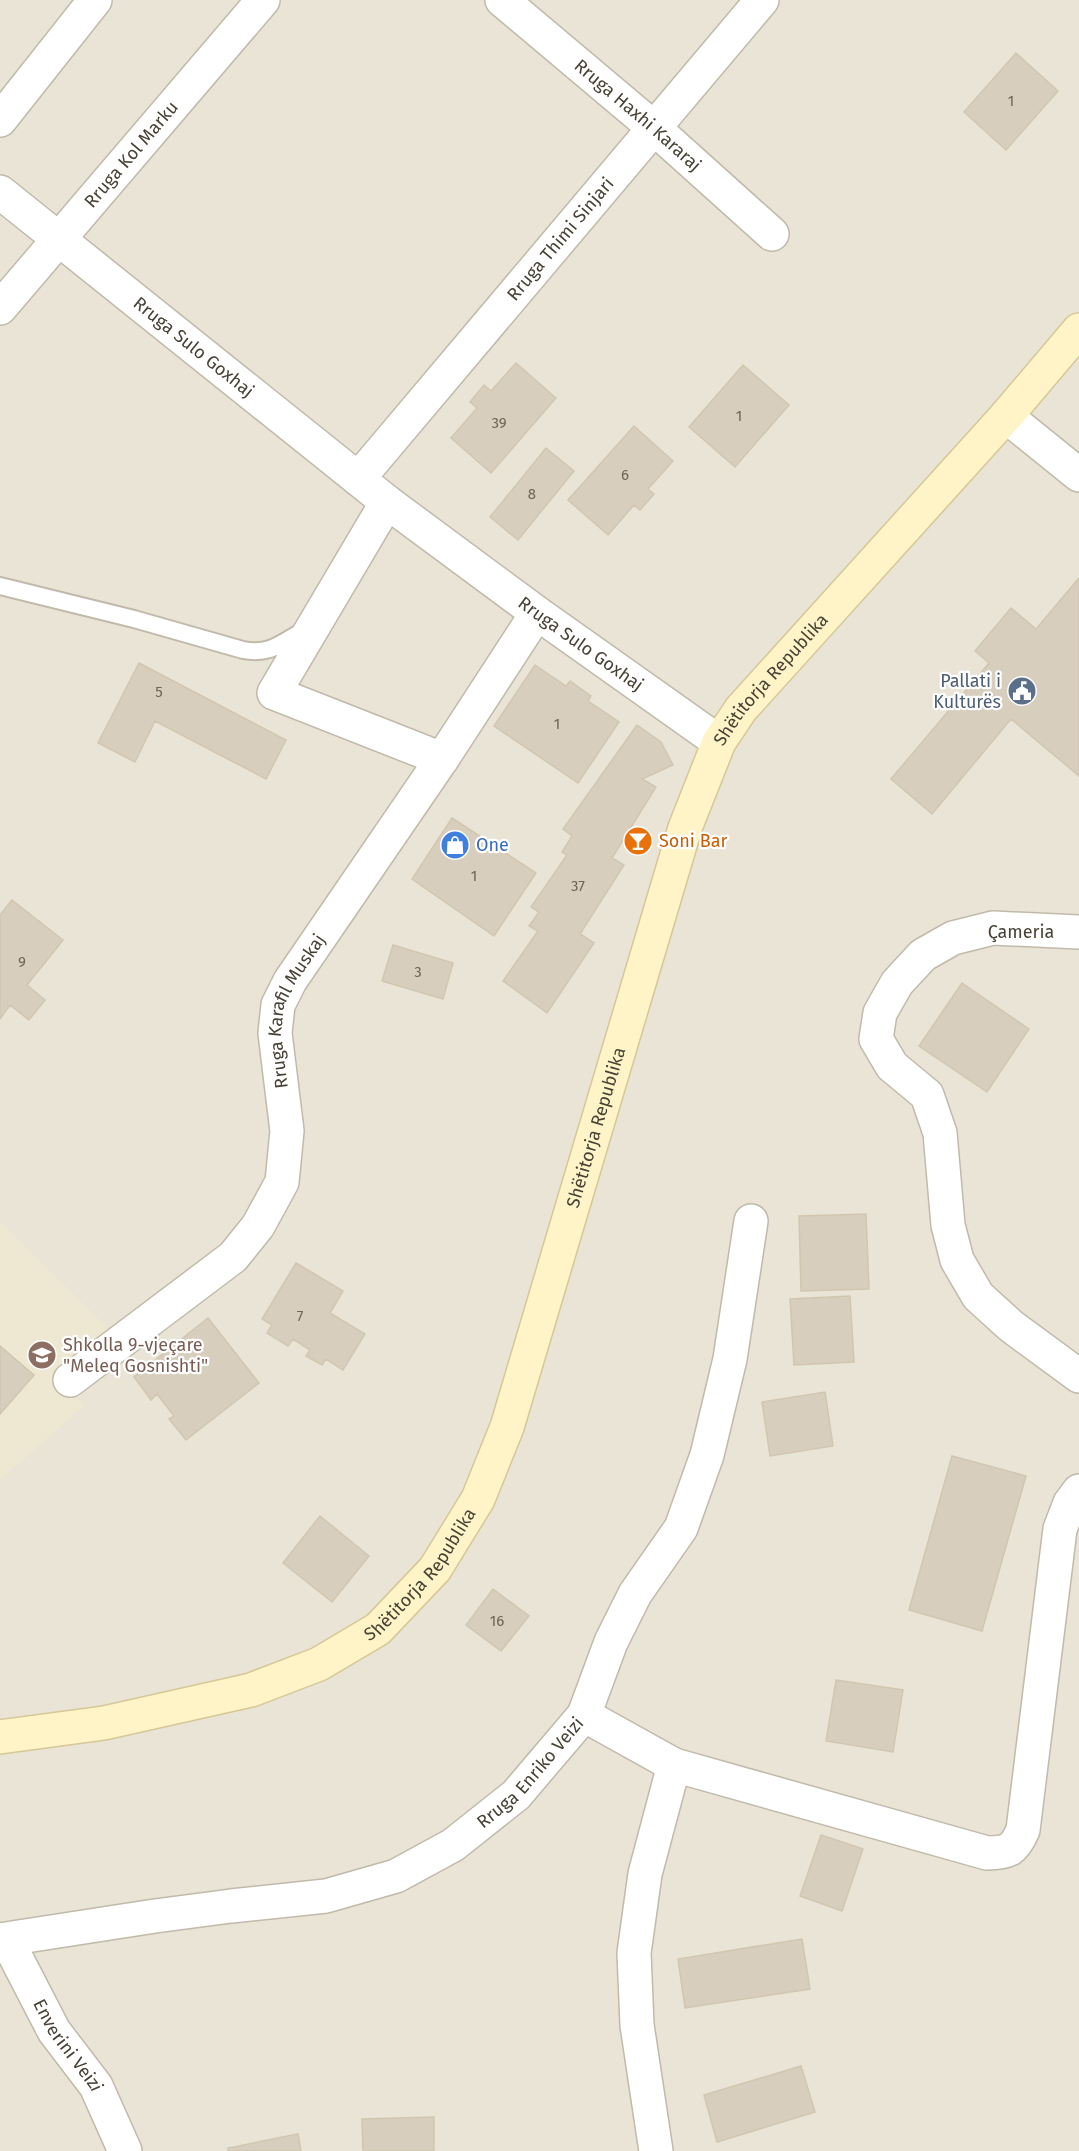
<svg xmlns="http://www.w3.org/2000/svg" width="1079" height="2151" font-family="'Fira Sans',sans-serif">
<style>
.residential{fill:#e9e4d6}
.education{fill:#eee7d1}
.building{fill:#d7cebd;stroke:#d2c6b0;stroke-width:1.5}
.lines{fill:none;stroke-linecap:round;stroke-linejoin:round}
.lane-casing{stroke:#c1baaa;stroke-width:20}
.street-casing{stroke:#c1baaa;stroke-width:36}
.secondary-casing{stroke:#d6c796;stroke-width:36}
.lane{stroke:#fff;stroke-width:16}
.street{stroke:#fff;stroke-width:33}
.secondary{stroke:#fff4c8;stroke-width:33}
.labels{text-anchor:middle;stroke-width:4.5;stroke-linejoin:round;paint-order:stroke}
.number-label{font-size:15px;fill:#6c6558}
.street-label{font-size:18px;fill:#484236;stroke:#fff}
.service-label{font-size:18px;fill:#4e5e75;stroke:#fff;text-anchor:end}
.food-label{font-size:18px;fill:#c56008;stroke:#fff;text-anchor:start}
.shop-label{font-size:18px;fill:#366cbe;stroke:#fff;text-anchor:start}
.education-label{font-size:18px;fill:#785e54;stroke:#fff;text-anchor:start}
</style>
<rect width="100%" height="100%" fill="#f5f1e8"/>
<path class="residential" d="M0 0H1079V2151H0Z"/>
<path class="education" d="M0 1222 110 1330 59 1381 84 1406 0 1480Z"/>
<path class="building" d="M1016 53 1058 91 1006 150 964 112Z
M516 363 556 398 491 473 451 438 477 408 470 402 484 385 491 391Z
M743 365 789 405 735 467 689 427Z
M634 426 673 461 648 489 654 494 640 510 634 505 608 535 568 500Z
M546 448 574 471 518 540 490 517Z
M1079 578V776L1011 719 932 814 891 779 989 663 975 651 1011 608 1036 629Z
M139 663 286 740 266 779 155 721 135 762 98 743Z
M535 665 566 686 570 681 591 696 588 701 619 722 578 783 494 726Z
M637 725 661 742 673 765 642 779 656 787 612 858 624 865 580 934 594 943 547 1013 503 981 538 931 529 926 539 912 531 907 567 855 562 852 572 836 563 829Z
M452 818 536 873 494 936 412 879Z
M12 900 63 940 27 985 45 1000 29 1020 10 1005 0 1019V915Z
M393 945 453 963 443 999 382 981Z
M962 983 1029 1029 987 1092 919 1046Z
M866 1214 869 1289 801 1291 799 1216Z
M296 1263 343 1291 330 1313 365 1334 343 1370 326 1359 322 1365 306 1356 310 1350 293 1339 288 1346 267 1333 272 1325 262 1319Z
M850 1296 854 1362 794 1365 790 1299Z
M208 1318 259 1383 186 1440 169 1419 174 1416 157 1394 151 1400 134 1377Z
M0 1346 34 1375 0 1414Z
M825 1392 833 1446 770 1456 762 1402Z
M952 1456 1026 1476 982 1631 909 1610Z
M320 1516 369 1556 332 1602 283 1563Z
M493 1589 529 1616 501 1651 466 1625Z
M836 1680 903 1690 893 1752 826 1741Z
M821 1835 863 1849 842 1911 800 1896Z
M802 1939 810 1989 685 2008 678 1959Z
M801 2066 815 2112 717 2142 704 2095Z
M434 2117V2151H363L362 2119Z
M298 2134 301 2151H228V2148Z"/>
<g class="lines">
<g class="lane-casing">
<path id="lane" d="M0 586 134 619 243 650C270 655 280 644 303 631"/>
</g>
<g class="street-casing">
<g id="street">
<path id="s1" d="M502 0 654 128 772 234"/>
<path d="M0 120 95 0"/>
<path id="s2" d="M0 192 387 502 537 613 719 742"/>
<path id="s3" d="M0 308 263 0"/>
<path d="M1006 416 1079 475"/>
<path id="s4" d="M358 479 762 0"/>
<path d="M387 502 274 693 442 759"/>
<path d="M1079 932 993 928 953 938 923 955 897 983 880 1013 876 1039 892 1066 927 1095 940 1133 948 1225 957 1260 978 1296 1011 1326 1079 1376"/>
<path id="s5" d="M70 1380 233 1257 258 1226 282 1182 287 1131 275 1033 278 1005 290 981 442 759 537 613"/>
<path d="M584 1715 611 1642 635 1594 681 1528 707 1455 730 1359 751 1221"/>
<path d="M674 1765 987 1853C1009 1853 1014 1850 1023 1830L1060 1529 1070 1503 1079 1491"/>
<path id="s6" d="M0 1940 155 1916 231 1906 326 1896 396 1876 453 1845 516 1795 584 1715 674 1765 645 1874 634 1953 637 2025 656 2151"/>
<path id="s7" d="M7 1940 54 2031 96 2086 125 2151"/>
</g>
</g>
<g class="secondary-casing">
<g id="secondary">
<path id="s8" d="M0 1737 104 1723 251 1690 319 1664 378 1629 435 1569 478 1499 507 1427 685 828 719 742 741 709 1006 416 1079 330"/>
</g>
</g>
<use href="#lane" class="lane"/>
<use href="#street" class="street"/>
<use href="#secondary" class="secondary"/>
</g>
<defs>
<g id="civic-disc" transform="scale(1.5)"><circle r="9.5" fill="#5c6f8a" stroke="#fff"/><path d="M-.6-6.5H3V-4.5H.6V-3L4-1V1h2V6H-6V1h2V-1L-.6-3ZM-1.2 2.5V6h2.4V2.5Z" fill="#fff"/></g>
<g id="bar-disc" transform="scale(1.5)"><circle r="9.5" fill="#e8710a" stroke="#fff"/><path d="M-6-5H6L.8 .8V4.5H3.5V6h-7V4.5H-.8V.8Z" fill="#fff"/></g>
<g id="shop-disc" transform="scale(1.5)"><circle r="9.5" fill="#3f7fe0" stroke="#fff"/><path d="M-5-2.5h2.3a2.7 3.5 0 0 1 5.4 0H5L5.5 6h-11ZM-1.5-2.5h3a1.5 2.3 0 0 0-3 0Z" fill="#fff"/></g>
<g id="school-disc" transform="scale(1.5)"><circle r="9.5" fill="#8d6e63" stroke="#fff"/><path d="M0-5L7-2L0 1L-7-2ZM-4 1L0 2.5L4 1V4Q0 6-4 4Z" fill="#fff"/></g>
</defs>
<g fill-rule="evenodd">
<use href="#civic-disc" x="1022" y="691"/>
<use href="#bar-disc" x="638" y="841"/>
<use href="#shop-disc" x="455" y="845"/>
<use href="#school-disc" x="42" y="1355"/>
</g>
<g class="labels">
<g class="number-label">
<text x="1011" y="106">1</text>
<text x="739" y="421">1</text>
<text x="499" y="428">39</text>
<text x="625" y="480">6</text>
<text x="532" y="499">8</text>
<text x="159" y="697">5</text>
<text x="557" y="729">1</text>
<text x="474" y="881">1</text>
<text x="578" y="891">37</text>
<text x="22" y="967">9</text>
<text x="418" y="977">3</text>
<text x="300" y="1321">7</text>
<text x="497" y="1626">16</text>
</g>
<g class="street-label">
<text dy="6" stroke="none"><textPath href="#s1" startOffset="178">Rruga Haxhi Kararaj</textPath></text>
<text dy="6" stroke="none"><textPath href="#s3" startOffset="202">Rruga Kol Marku</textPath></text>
<text dy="6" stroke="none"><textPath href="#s4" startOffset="314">Rruga Thimi Sinjari</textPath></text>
<text dy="6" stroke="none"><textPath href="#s2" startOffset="248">Rruga Sulo Goxhaj</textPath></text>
<text dy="6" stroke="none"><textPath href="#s2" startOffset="736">Rruga Sulo Goxhaj</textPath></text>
<text dy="6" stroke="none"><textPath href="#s8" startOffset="1438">Shëtitorja Republika</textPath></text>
<text x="1021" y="938">Çameria</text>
<text dy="6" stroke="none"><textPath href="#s5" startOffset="471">Rruga Karafil Muskaj</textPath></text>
<text dy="6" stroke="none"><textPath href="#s8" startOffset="952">Shëtitorja Republika</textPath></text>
<text dy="6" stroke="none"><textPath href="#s8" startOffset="466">Shëtitorja Republika</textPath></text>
<text dy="6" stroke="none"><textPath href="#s6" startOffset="573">Rruga Enriko Veizi</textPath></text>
<text dy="6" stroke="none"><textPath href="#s7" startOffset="122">Enverini Veizi</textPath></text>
</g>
<g class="service-label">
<text x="1001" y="687">Pallati i<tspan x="1001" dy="21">Kulturës</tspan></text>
</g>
<g class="food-label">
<text x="659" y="847">Soni Bar</text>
</g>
<g class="shop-label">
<text x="476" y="851">One</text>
</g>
<g class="education-label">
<text x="63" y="1351">Shkolla 9-vjeçare<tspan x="63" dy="21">"Meleq Gosnishti"</tspan></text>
</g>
</g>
</svg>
